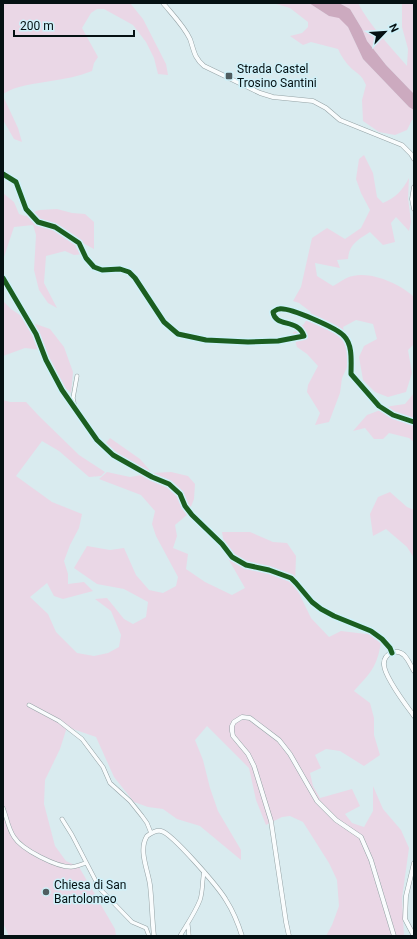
<svg xmlns="http://www.w3.org/2000/svg" width="417" height="939" font-family="Roboto,sans-serif">
<style>
.green{fill:#ead7e6}
.water{fill:#ccaabf}
.lines{fill:none;stroke-linecap:round;stroke-linejoin:round}
.minor-casing{stroke:#94a2a5;stroke-width:4.5}
.tertiary-casing{stroke:#94a2a5;stroke-width:5}
.minor{stroke:#f9fcfd;stroke-width:3.5}
.tertiary{stroke:#f9fcfd;stroke-width:4}
.cycleway-casing{stroke:#cff1f9;stroke-width:8}
.cycleway{stroke:#1b5e20;stroke-width:5}
.poi-dot{fill:#4f5d60;stroke:#cff1f9;stroke-width:1.5}
.labels{text-anchor:middle;stroke-width:3;stroke-linejoin:round;paint-order:stroke}
.poi-label{font-size:12px;fill:#051113;stroke:#cff1f9;text-anchor:start}
</style>
<rect width="100%" height="100%" fill="#d9ebef"/>
<path class="green" d="M3 3H130L143 19 166 64 168 75 158 74 154 58 146 42 133 25 104 9H97L91 13 82 28 98 57 94 63 92 71C79 76 65 79 51 81 35 84 17 85 3 94Z
M273 3H309L329 16 339 17 348 27 363 59 409 107 414 110V120H412L407 130 395 135 379 132 363 121 362 100 366 85C361 74 360 76 351 68 346 63 341 56 338 49L311 42 303 45 290 36 302 33 308 27V22L290 8Z
M339 3H358C370 26 390 46 407 66L408 49 402 27V3H414V94L386 65 367 41 362 29 350 9Z
M3 96 18 128 22 142 14 139 3 120Z
M364 155 373 173 377 197 383 203C396 197 402 191 409 178L408 198 411 222 409 231 396 217 391 223 395 242 383 245 370 232C359 239 349 244 348 259L337 260 340 268 315 263 317 276 333 286C339 283 346 277 353 276 371 271 401 284 414 297V344L408 350 412 373 406 392 388 397 375 392 363 380 359 357 364 346 377 339 373 324 356 320 343 327 347 347V367L342 378 340 393 329 422 315 425 320 413 307 392 308 385 318 366 307 354 297 347 293 333 304 324 311 312 299 303 293 301 301 287 312 238 327 228 345 239 361 228 370 210 361 193 356 179 359 159Z
M3 193 14 202 19 214 25 216 39 210 57 209 72 213 85 214 94 222V249L75 239 76 248 83 254 74 255 65 251 46 256 44 283 57 308 48 303 39 290 34 270 36 235 33 225 14 227 3 260Z
M3 301 11 309 30 322 50 329 64 347 73 372 71 393 61 384 43 350 25 348 3 356Z
M414 393V442L409 438 389 433 383 439H374L365 428 353 431 367 415 391 406 405 404Z
M3 400 10 402H26L39 416 79 455 105 472 101 476 89 477 59 451 42 441 16 476 52 502 82 514 79 528 70 545 64 561 68 574V584L84 582 93 591 63 599 54 596 47 583 30 597 48 614 56 632 77 653 94 656 108 653 119 647 121 635 111 611 95 599 107 598 124 619 133 624 146 617 148 602 124 589 97 584 74 568 87 546 110 550 124 548 136 575 149 590 163 593 176 586 178 577 156 536 152 524 155 511 141 495 99 479 107 472 130 477 142 475 106 443 110 438 140 459 152 473 171 472 188 476 195 484 194 499 188 514 175 525 177 536 173 548 188 554 186 569 205 582 232 595 245 588 226 555 222 532H250L273 542 287 543 296 556 295 585 311 618 329 637 341 631 366 634 368 631 381 642C377 668 370 673 354 691L370 703 374 718V735L380 755 364 766 340 751 326 749 315 755 321 768 310 773 313 786 320 798 352 789 360 806 345 814 352 823 364 827 373 811V786L383 809 401 830 409 848 402 898 404 936H326L332 925 339 906 337 880 329 863 303 822 290 816 282 817 266 825 256 800 249 768 207 726 195 740 203 760 210 788 218 811 241 850V860L200 826 177 819 163 809 148 807 134 802 114 777 96 737 67 727 60 749 45 780 44 804 55 846 66 861 79 867 115 929 116 936H9L3 923Z
M390 492 407 507 414 510V558L407 547 386 529 373 536 370 514 378 497Z"/>
<path class="water" d="M309 3H339L350 9 362 29 367 41 386 65 414 94V110L409 107 363 59 348 27 339 18 329 16Z"/>
<g class="lines">
<g class="minor-casing">
<path id="minor" d="M3 174 16 182 26 209 38 222 55 227 79 243 86 258 94 267 102 270 120 269 129 272 135 278 164 322 178 334 206 340 248 342 278 341 304 336C298 318 275 328 273 312 275 311 277 309 279 309 289 307 337 328 344 336 353 345 351 362 351 374L379 406 393 415 414 422
M3 278 36 334 46 360 62 390 97 440 113 455 152 477 169 484 180 494 185 506 192 515 222 544 232 557 246 565 269 570 291 578 296 583 312 602 321 609 334 616 371 631 382 639 390 648 392 653
M75 408 73 398 77 376
M29 705 59 721 82 739 103 767 110 783 130 801 142 816 147 823 151 833
M3 808C7 818 8 828 14 837 22 850 57 867 71 867 76 867 82 864 86 863
M62 819 72 835 100 889 132 922 146 928 149 936
M188 925 189 936
M180 936C187 924 195 913 200 900 203 892 202 881 204 872"/>
</g>
<g class="tertiary-casing">
<path id="tertiary" d="M163 3C172 14 184 26 190 39 194 50 194 58 204 66L260 93 273 97 313 101 326 108 340 120 402 145 411 154 414 159
M414 187 412 199 414 209
M414 671C411 666 408 659 404 655 396 648 383 654 384 665 385 678 406 705 414 716
M154 936C152 919 152 902 150 885 148 870 138 850 147 836 151 833 156 830 161 831 172 833 219 888 226 900 233 911 238 923 242 936
M289 936 286 922 271 821 254 766 248 754 233 736 232 731V726L234 722 242 717 250 718 279 740 290 754 317 801 336 820 361 837 371 860 394 936
M414 936 405 919 406 896 414 863"/>
</g>
<use href="#minor" class="minor"/>
<use href="#tertiary" class="tertiary"/>
<g class="cycleway-casing">
<path id="cycleway" d="M3 174 16 182 26 209 38 222 55 227 79 243 86 258 94 267 102 270 120 269 129 272 135 278 164 322 178 334 206 340 248 342 278 341 304 336C298 318 275 328 273 312 275 311 277 309 279 309 289 307 337 328 344 336 353 345 351 362 351 374L379 406 393 415 414 422
M3 278 36 334 46 360 62 390 97 440 113 455 152 477 169 484 180 494 185 506 192 515 222 544 232 557 246 565 269 570 291 578 296 583 312 602 321 609 334 616 371 631 382 639 390 648 392 653"/>
</g>
<use href="#cycleway" class="cycleway"/>
</g>
<g class="poi-dot">
<rect x="225" y="72" width="8" height="8" rx="2"/>
<circle cx="46" cy="892" r="4"/>
</g>
<g class="labels">
<g class="poi-label">
<text x="237" y="73">Strada Castel<tspan x="237" dy="14">Trosino Santini</tspan></text>
<text x="54" y="889">Chiesa di San<tspan x="54" dy="14">Bartolomeo</tspan></text>
</g>
</g>
<rect width="417" height="939" fill="none" stroke="#051113" stroke-width="8"/>
<g transform="translate(385 32) rotate(65)" stroke="#cff1f9" stroke-width="3" paint-order="stroke">
<path d="M0-3L7 15L0 10L-7 15Z" fill="#051113"/>
<text y="-6" font-size="11" font-weight="bold" text-anchor="middle" fill="#051113">N</text>
</g>
<path d="M14 30v6h120v-6" fill="none" stroke="#051113" stroke-width="2"/>
<text x="20" y="30" font-size="12" fill="#051113" stroke="#cff1f9" stroke-width="3" paint-order="stroke">200 m</text>
</svg>
